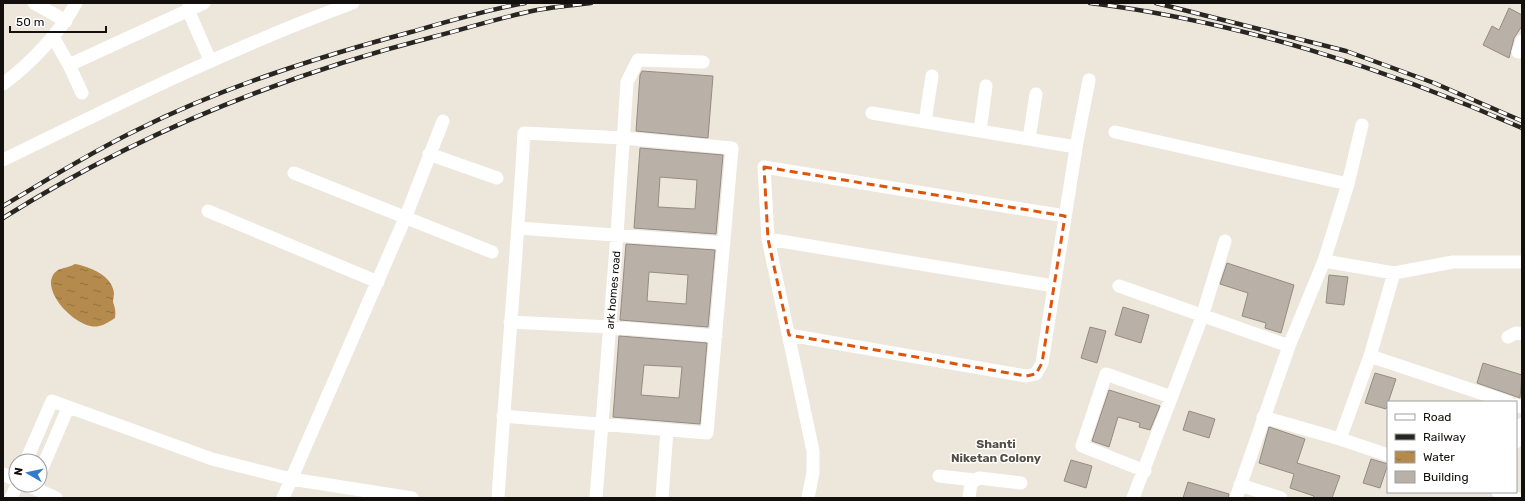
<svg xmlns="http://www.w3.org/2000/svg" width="1525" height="501" font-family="Rubik,sans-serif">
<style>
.water{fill:url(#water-ripples)}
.building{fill:#b9b1a8;stroke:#938c82;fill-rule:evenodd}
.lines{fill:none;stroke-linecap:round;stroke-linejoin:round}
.minor{stroke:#fff;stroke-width:13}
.rail-casing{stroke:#292622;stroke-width:4.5}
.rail{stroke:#fff;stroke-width:3;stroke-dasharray:9;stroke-linecap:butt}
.marked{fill:none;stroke:#dd550c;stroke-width:3;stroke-dasharray:8 5;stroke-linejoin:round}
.labels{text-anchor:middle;stroke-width:3;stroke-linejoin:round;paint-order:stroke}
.street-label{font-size:11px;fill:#120f0c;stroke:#fff}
.neighbourhood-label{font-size:12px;font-weight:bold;fill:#544e45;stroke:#fff}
</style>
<defs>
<pattern id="water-ripples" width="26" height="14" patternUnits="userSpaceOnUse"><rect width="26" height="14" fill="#b58b4d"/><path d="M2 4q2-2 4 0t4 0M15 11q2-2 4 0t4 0" fill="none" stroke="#92703e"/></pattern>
</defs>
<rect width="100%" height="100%" fill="#ede6db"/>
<path class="water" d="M75 264C90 267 112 275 114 293 114 296 113 299 113 302 115 308 116 311 115 318 110 321 105 325 99 326 78 332 34 286 58 270 62 268 70 267 75 264Z"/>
<path class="building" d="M1509 8 1522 15V26L1514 38 1509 58 1483 45 1492 26 1499 30Z
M642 71 713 76 708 138 636 131 640 75Z
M640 148 723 155 716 234 634 228ZM660 177 697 180 695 209 658 207Z
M626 244 715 250 708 327 620 320ZM649 272 688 275 686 304 647 301Z
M1227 263 1294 285 1281 333 1265 328 1266 323 1242 316 1248 293 1220 284Z
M1329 275 1348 277 1344 305 1326 303Z
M1123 307 1149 315 1141 343 1115 335Z
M1090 327 1106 331 1097 363 1081 358Z
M619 336 707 343 700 424 613 417ZM644 365 682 367 679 398 641 395Z
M1483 363 1522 375 1520 398 1477 383Z
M1375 373 1396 379 1386 409 1365 403Z
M1109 390 1160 406 1150 430 1139 427 1140 423 1118 417 1109 447 1092 441Z
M1189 411 1215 419 1209 438 1183 430Z
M1269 427 1305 439 1297 463 1340 476 1332 498H1313L1314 496 1290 488 1294 474 1259 463Z
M1371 459 1388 464 1380 488 1363 483Z
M1071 460 1092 466 1086 488 1064 481Z
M1188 482 1229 494 1228 498H1183Z"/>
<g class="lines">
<path class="minor" d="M34 3 66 21
M190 3 188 10 210 60
M53 37 69 65 82 93
M1518 52 1522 41
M69 65 204 3
M3 84C30 64 60 33 76 3
M872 113 1076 147
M925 122 932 76
M980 131 986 86
M1115 132 1348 184
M1029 139 1036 94
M429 154 497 178
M3 160C118 104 232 47 353 3
M294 173 492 252
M208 211 378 282
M518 228 724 243
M768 239 1054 286
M1324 261 1394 273 1453 262H1522
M1119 286 1289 346
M510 322 610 327 716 336
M789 335 1026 376 1036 374 1042 363 1077 142 1089 80
M1508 337 1516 333 1522 334
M1370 356 1508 402
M1516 405 1522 407
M1263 417 1340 439 1388 455
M1340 439 1370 356 1394 273
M1516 442 1522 424
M26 461 52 401 212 459 291 479 412 498
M1145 471 1082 446 1106 374 1171 397
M40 473 68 408
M3 474 16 480
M939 476 974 480
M27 485 56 498
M1240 485 1281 498
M1498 492 1516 498
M11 498 17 485
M283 498 406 216 443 121
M498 498C506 376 517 255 524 133L623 138 732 148 707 433 503 416
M596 498 617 235 627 82 638 60 703 62
M662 498 667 430
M808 498 813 472V451L768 239 764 167 1065 216
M969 498 971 483 979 478 1021 483
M1133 498 1202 317 1225 241
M1236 498 1289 346 1324 261 1348 184 1362 125"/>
<g class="rail-casing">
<path id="rail" d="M1090 3C1236 21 1388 69 1522 128
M1156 3 1346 51 1434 83 1522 121
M3 206C47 180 91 152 137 130 223 87 318 57 411 32 449 21 486 10 525 3
M3 218C137 134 280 76 433 37 468 28 502 17 537 10 555 7 573 5 591 3"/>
</g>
<use href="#rail" class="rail"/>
</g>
<path class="marked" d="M764 167 1065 216 1042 363 1036 374 1026 376 789 335 768 239Z"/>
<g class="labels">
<g class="street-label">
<text transform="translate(613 290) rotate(-85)" y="4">ark homes road</text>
</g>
<g class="neighbourhood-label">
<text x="996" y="448">Shanti<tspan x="996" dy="14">Niketan Colony</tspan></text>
</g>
</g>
<rect width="1525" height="501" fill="none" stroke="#120f0c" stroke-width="8"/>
<rect x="1387" y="401" width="130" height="92" fill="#ffffff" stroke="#a09f9e"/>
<rect x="1395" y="414" width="20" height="6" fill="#ffffff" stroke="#a09f9e"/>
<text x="1423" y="421" font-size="12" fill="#120f0c">Road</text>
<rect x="1395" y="434" width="20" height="6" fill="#292622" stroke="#a09f9e"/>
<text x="1423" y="441" font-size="12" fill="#120f0c">Railway</text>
<rect x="1395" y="451" width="20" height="12" fill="url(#water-ripples)" stroke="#a09f9e"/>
<text x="1423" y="461" font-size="12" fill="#120f0c">Water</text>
<rect x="1395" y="471" width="20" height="12" fill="#b9b1a8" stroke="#a09f9e"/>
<text x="1423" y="481" font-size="12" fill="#120f0c">Building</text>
<g transform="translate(28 473) rotate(279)"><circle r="19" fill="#ffffff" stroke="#a09f9e"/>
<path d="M0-3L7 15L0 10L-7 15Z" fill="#307bcb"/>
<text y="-6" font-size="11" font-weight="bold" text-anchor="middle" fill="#120f0c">N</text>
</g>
<path d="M10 26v6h96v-6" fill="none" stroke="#120f0c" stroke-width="2"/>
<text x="16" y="26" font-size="12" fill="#120f0c" stroke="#ffffff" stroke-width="3" paint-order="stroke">50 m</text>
</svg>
